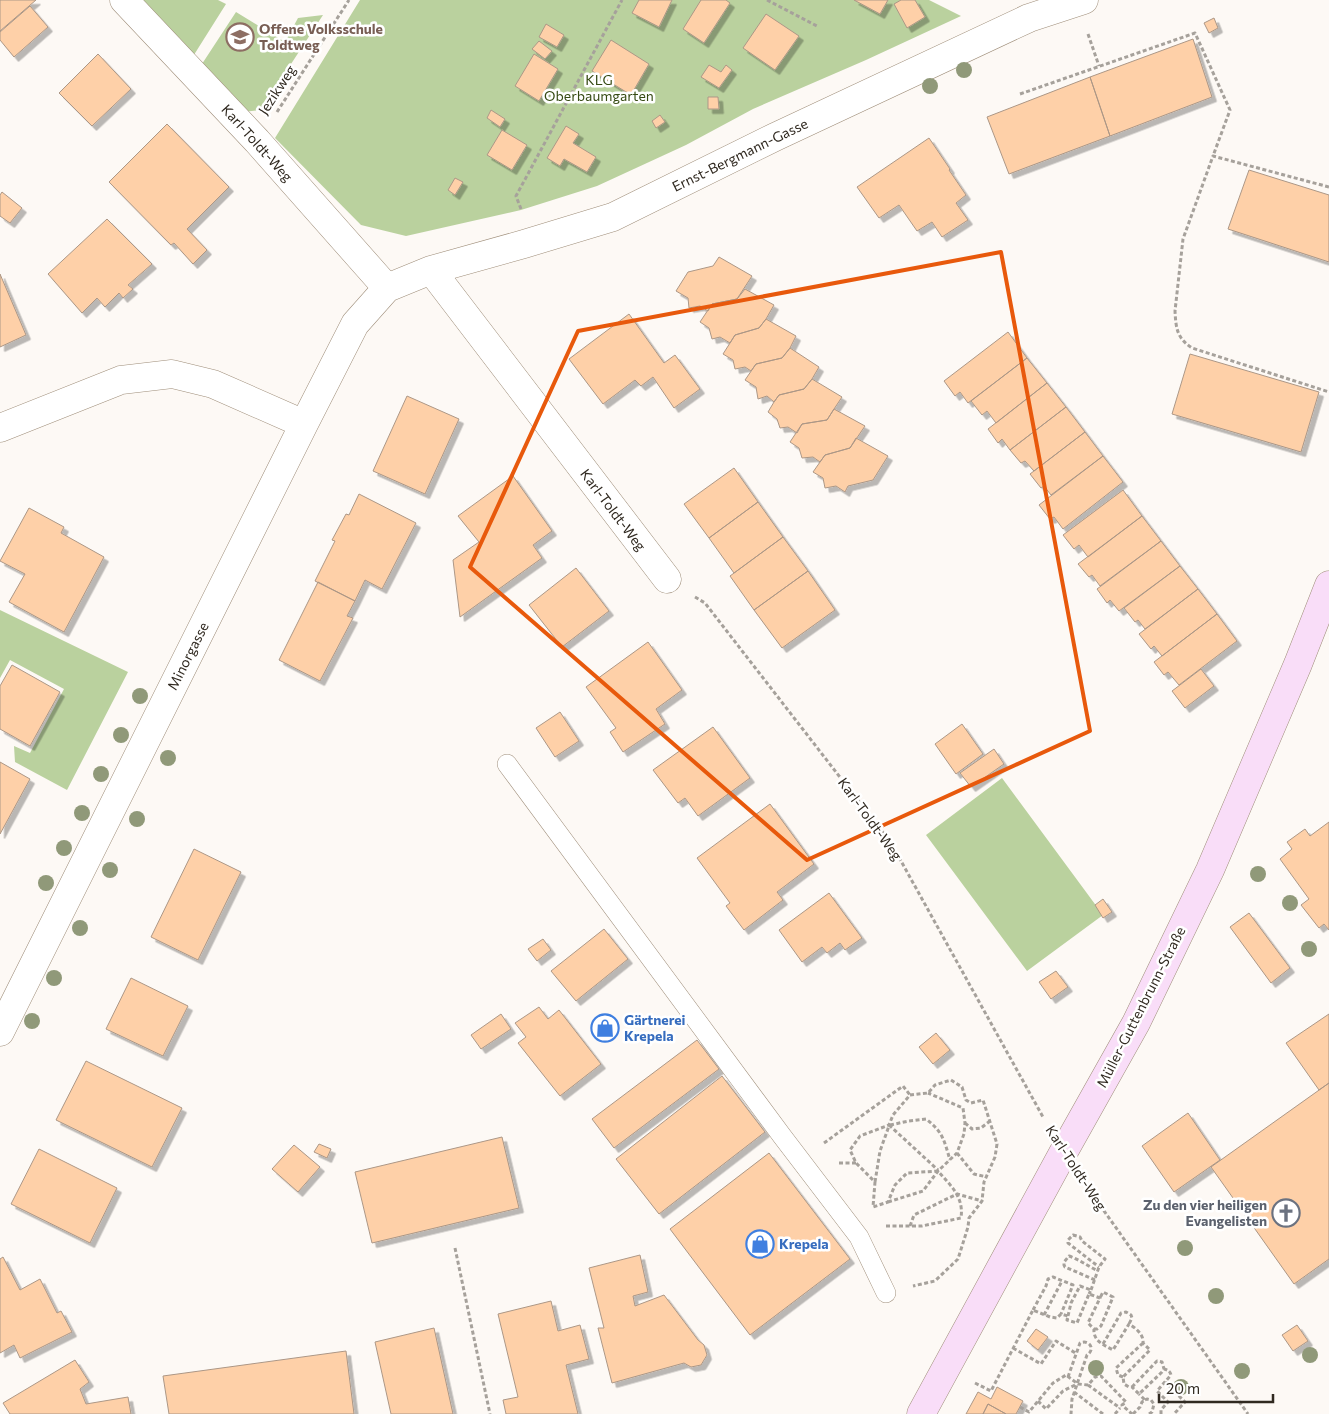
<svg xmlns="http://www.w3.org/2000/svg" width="1329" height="1414" font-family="Commissioner,sans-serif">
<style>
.green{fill:#bad19e}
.building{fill:#fed0a8;stroke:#ac9786;filter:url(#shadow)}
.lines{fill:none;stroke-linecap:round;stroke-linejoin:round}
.lane-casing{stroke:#9f8e7a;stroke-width:20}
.street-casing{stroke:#9f8e7a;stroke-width:29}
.secondary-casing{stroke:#9f8e7a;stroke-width:29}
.path{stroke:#a6a19b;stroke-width:3;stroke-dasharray:4 2.5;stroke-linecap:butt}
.lane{stroke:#fff;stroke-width:19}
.street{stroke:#fff;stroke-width:28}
.secondary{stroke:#f9ddf8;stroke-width:28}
.tree{fill:#909979}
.marked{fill:none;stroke:#e8590c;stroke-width:4;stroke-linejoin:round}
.labels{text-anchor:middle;stroke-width:5;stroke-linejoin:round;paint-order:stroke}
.education-label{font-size:14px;font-weight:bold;fill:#785e54;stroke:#fff;text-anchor:start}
.park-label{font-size:14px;fill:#364a13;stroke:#fff}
.street-label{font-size:14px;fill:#302920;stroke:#fff}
.shop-label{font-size:14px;font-weight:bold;fill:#366cbe;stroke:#fff;text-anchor:start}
.worship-label{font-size:14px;font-weight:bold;fill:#5b616d;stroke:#fff;text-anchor:end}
</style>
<defs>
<filter id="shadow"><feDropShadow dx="4.5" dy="4.5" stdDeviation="0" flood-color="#0004"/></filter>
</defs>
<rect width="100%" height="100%" fill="#fdf9f5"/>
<path class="green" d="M137 0H218L226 4 192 58Z
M360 0H929L961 16 866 60 753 109 686 145 597 186 521 210 406 236 361 225 275 138Z
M236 12 285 42 298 18 323 15 261 110 243 112 200 67Z
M0 610 128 672 67 790 15 762 14 746 30 753 64 689 10 660 0 678Z
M1002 778 1103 915 1027 971 926 835Z"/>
<path class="building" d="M0 0H36L0 31Z
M639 0H672L659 27 632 13Z
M701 0H726L730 3 704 43 683 29Z
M854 0H888L880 14Z
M901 0H915L925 17 907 28 894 4Z
M30 6 48 27 14 57 0 40V32Z
M766 14 799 36 775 70 743 48Z
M1214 18 1218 28 1209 33 1204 23Z
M546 24 564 35 557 47 539 37Z
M1193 39 1212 97 1110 136 1090 77Z
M611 40 649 64 631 95 592 71Z
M539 41 552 51 545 59 532 49Z
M98 54 131 89 92 126 59 93Z
M534 54 558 69 539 101 515 86Z
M709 65 721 72 726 65 732 70 719 88 701 77Z
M1090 77 1110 136 1009 174 987 117Z
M708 97H718L719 109H708Z
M491 110 505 119 500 127 487 118Z
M660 115 665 122 656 128 652 121Z
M167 124 229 187 187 229 207 250 193 264 174 243 171 245 109 182Z
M566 126 579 134 573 143 596 157 587 172 564 159 560 166 547 158Z
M502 130 527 145 512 170 487 155Z
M929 138 950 169 949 170 966 195 956 203 968 220 942 237 932 222 917 231 899 205 879 218 857 187Z
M1249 170 1329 195V262L1228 229Z
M455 178 463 182 455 195 448 190Z
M2 192 22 208 10 223 0 216V195Z
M107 219 152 264 128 285 133 289 123 298 119 293 105 307 97 298 82 313 48 274Z
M719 257 752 276 737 299 712 304 708 311 700 306 689 308 688 298 676 291 688 272 713 266Z
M0 274 26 335 0 347Z
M745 289 774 305 766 319 759 328 735 335 730 343 720 337 712 339 709 328 700 322 712 304 737 299Z
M629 314 664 363 675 355 700 389 674 408 653 377 641 386 635 380 603 404 569 359Z
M766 319 796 336 790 348 782 358 756 364 751 371 745 367 735 369 733 360 723 354 730 343 735 335 759 328Z
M1008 332 1027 358 968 403 960 392 955 396 944 381Z
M790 348 819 367 812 379 804 389 779 395 774 402 767 396 758 399 756 387 745 380 756 364 782 358Z
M1190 354 1319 392 1301 452 1172 414Z
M1027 358 1047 383 996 423 987 411 982 415 971 401Z
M812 379 842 397 834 409 827 420 802 424 797 433 788 427 780 428 777 419 768 412 774 402 779 395 804 389Z
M1047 383 1066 407 1010 450 1002 439 998 443 988 429Z
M407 396 459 419 425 494 373 471Z
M1066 407 1085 432 1034 471 1025 461 1021 463 1010 450Z
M834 409 865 426 850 448 825 455 820 462 813 457 802 458 799 448 790 442 802 424 827 420Z
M1085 432 1103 456 1051 495 1044 486 1041 488 1030 474Z
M856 438 888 456 873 480 848 486 845 492 836 486 825 488 823 478 813 472 825 455 850 448Z
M1103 456 1123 482 1063 529 1054 517 1050 519 1039 505Z
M734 468 758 502 709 538 684 504Z
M513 476 552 531 533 545 542 558 460 617 453 560 479 542 458 516Z
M1123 490 1142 516 1088 557 1079 545 1074 549 1063 535Z
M359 494 416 523 382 589 365 580 355 601 315 581 335 541 332 540 346 514 349 515Z
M758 502 783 537 734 573 709 538Z
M29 508 64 527 61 533 104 557 64 632 9 602 25 574 0 561Z
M1142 516 1161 541 1100 586 1092 575 1089 577 1078 564Z
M783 537 808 571 754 610 730 576Z
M1161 541 1180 566 1119 611 1110 600 1107 603 1097 589Z
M1180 566 1198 589 1145 629 1138 620 1135 622 1124 608Z
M576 568 609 611 562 647 529 605Z
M808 571 835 610 782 648 754 610Z
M318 582 355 601 347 616 353 618 320 681 279 660Z
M1198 589 1217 614 1162 656 1154 646 1151 649 1139 634Z
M1217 614 1237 641 1179 685 1168 672 1164 675 1154 662Z
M648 642 682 690 656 709 665 724 623 752 610 732 616 728 586 687Z
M12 665 60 692 30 746 0 729V686Z
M1201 669 1214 686 1185 708 1172 691Z
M560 712 579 741 555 757 536 728Z
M962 724 983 754 956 774 935 744Z
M713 727 750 778 698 816 685 798 678 803 653 770Z
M994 749 1004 764 971 787 960 773Z
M0 762 30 779 0 834Z
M770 804 814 864 777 892 783 900 744 930 726 906 730 903 697 858Z
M1329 822V930L1324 924 1319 928 1301 905 1309 899 1280 859 1292 849 1287 842 1305 829 1310 836Z
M194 849 241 872 198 960 151 937Z
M829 893 862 938 845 950 840 943 827 953 822 947 802 962 779 930Z
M1103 899 1112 912 1103 918 1095 905Z
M1249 913 1290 968 1271 983 1230 927Z
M604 929 628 959 576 1001 551 971Z
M543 939 551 950 537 961 528 949Z
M1056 971 1068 987 1051 999 1039 982Z
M131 978 188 1006 163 1056 106 1029Z
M539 1007 548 1019 559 1010 601 1064 560 1096 518 1043 526 1037 515 1023Z
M501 1014 511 1029 481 1049 471 1035Z
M1329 1014V1083L1319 1090 1286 1043Z
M936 1033 950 1050 933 1064 919 1047Z
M697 1040 719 1069 614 1148 592 1119Z
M86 1061 182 1108 152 1167 56 1120Z
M722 1076 765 1132 659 1214 616 1159Z
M1329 1083V1259L1294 1284 1211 1167Z
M1188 1113 1220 1160 1174 1192 1142 1146Z
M502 1137 519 1208 372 1243 355 1172Z
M319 1144 331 1149 327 1158 314 1152Z
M294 1145 320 1167 298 1192 272 1169Z
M39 1149 117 1188 90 1243 11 1204Z
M769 1153 850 1259 750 1335 670 1229Z
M640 1255 648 1292 633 1296 635 1306 664 1295 698 1340 704 1345 707 1355 701 1365 691 1367 684 1363 612 1383 598 1328H604L589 1268Z
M3 1257 20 1290 40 1279 57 1313 61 1311 72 1332 20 1358 14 1345 0 1353V1259Z
M551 1301 558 1331 580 1325 589 1359 566 1365 578 1414H506L503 1400 518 1397 498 1314Z
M1297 1325 1308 1341 1293 1351 1282 1335Z
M434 1328 453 1414H391L375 1342Z
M1036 1329 1048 1337 1038 1350 1027 1341Z
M346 1351 354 1414H169L163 1376Z
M75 1360 89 1382 80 1389 86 1404 128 1397 131 1414H10L3 1403Z
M997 1387 1023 1401 1016 1414H1006L988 1404 983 1414H966L978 1392 991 1399Z
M988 1404 1006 1414H983Z"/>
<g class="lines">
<g class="lane-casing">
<path id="lane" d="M507 764 782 1136 859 1237 886 1293"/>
</g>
<g class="street-casing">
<path id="street" d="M124 0 257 141 387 288
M431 270 667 579
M0 428 121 380 172 374 213 384 304 424
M0 1032 304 424 355 324 387 288 431 270 524 244 613 217 775 137 1029 18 1084 0"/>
</g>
<g class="secondary-casing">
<path id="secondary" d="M921 1414 1063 1153 1136 1023 1210 870 1298 664 1329 585"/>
</g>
<path class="path" d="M767 0 817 26
M1088 34 1099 66
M1020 94 1195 33 1230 110 1213 156
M277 112 349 0
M1329 187 1213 156 1183 239 1175 311C1176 329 1177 338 1192 348L1329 392
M521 209 516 196 622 0
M695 597 705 603 891 843 1043 1117
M965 1123 972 1129 981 1128 990 1121
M889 1125 938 1170
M890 1125 909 1121 926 1119C943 1132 944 1140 950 1160
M824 1143 903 1086 910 1095
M957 1153 974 1174 987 1177
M839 1163H856
M875 1182 880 1151 889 1126
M1085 1184 1248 1414
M888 1202 923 1191 938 1171 957 1153 964 1134 965 1123 963 1108 928 1093
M886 1226H922L961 1218C964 1197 951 1186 938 1171L907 1173 895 1185 888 1202 873 1207 875 1182 856 1163 850 1150 860 1136 889 1125 893 1115 910 1095 928 1093 935 1085 951 1080 962 1087 966 1100 971 1103 983 1100 997 1144 995 1157 984 1182 982 1201 969 1218 968 1227 958 1259 935 1281 913 1286
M910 1226 914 1215 957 1194 982 1201
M455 1248 490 1414
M1095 1280 1065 1267 1064 1265V1262L1069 1256C1078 1259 1088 1266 1098 1271
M1091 1290 1099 1267 1105 1259 1082 1241 1080 1237 1073 1235 1068 1240V1243L1099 1267
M1033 1310 1046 1286 1048 1279 1053 1277 1073 1285 1061 1314
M1044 1315 1062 1281
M1068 1316 1071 1303 1080 1286 1091 1290 1089 1294
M1094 1329H1097L1101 1326 1113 1297 1103 1292 1100 1298
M1103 1344 1121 1313 1126 1312 1131 1315 1132 1318 1129 1324
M1013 1348 1041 1364 1056 1341 1077 1354
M1068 1377 1080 1343C1089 1339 1096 1349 1087 1355L1072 1399 1071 1414
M1123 1377 1118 1375 1116 1368 1143 1343
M1165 1382 1185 1402 1174 1414
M975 1383 991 1391 1033 1310 1050 1317 1057 1318 1061 1314 1068 1316 1067 1320 1077 1323 1089 1294 1100 1298 1088 1323 1094 1329C1093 1341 1104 1345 1113 1350L1129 1324C1136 1328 1144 1335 1143 1343L1150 1350 1123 1377 1124 1384 1129 1387H1132L1139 1394 1162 1372 1164 1369C1168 1370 1170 1371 1171 1375L1157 1391 1168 1402 1161 1410V1414
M1088 1385 1120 1408
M1132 1387 1157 1361 1162 1362 1164 1369
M1074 1392 1103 1414
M1145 1400 1147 1399 1151 1400 1154 1404 1152 1412 1149 1414
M1038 1401 1046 1409 1063 1391 1077 1384
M1020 1407 1029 1412 1053 1383 1066 1375 1078 1384 1088 1385 1095 1377 1101 1376 1126 1402 1122 1405 1132 1414
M1115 1414 1120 1408
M1133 1414 1140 1407 1142 1402 1145 1400 1139 1394"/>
<use href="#lane" class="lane"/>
<use href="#street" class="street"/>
<use href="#secondary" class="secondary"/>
</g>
<g class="tree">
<circle cx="964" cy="70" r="8"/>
<circle cx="930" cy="86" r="8"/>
<circle cx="140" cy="696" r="8"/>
<circle cx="121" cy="735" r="8"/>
<circle cx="168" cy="758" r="8"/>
<circle cx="101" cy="774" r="8"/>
<circle cx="82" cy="813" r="8"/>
<circle cx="137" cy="819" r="8"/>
<circle cx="64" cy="848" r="8"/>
<circle cx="110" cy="870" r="8"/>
<circle cx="1258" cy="874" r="8"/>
<circle cx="46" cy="883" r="8"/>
<circle cx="1290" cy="903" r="8"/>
<circle cx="80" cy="928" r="8"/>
<circle cx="1309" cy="949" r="8"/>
<circle cx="54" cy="978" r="8"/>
<circle cx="32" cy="1021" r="8"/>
<circle cx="1185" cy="1248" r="8"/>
<circle cx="1216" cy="1296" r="8"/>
<circle cx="1310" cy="1355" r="8"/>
<circle cx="1096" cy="1368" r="8"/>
<circle cx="1242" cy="1371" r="8"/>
<circle cx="1181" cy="1387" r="8"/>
</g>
<path class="marked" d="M1001 252 1090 731 807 860 470 567 578 331Z"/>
<defs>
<g id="school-ring" transform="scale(1.4375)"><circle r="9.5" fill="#fff" stroke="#8d6e63" stroke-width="1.5"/><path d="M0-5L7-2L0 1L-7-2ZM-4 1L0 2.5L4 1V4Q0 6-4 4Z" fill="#8d6e63"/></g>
<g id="shop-ring" transform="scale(1.4375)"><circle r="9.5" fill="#fff" stroke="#3f7fe0" stroke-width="1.5"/><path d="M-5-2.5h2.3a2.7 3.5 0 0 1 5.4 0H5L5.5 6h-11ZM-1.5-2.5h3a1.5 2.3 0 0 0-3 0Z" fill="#3f7fe0"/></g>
<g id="church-ring" transform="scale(1.4375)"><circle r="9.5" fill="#fff" stroke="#6b7280" stroke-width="1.5"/><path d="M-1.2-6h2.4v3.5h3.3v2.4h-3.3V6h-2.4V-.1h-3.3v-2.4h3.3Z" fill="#6b7280"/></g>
</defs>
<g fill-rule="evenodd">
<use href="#school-ring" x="240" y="37"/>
<use href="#shop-ring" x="605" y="1028"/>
<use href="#church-ring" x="1286" y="1213"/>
<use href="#shop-ring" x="760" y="1244"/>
</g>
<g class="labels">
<g class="education-label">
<text x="259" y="34">Offene Volksschule<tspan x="259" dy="16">Toldtweg</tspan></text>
</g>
<g class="park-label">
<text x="599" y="85">KLG<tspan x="599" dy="16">Oberbaumgarten</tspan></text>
</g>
<g class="street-label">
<text transform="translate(277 90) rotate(-57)" y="5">Jezikweg</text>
<text transform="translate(257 143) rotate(48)" y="5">Karl-Toldt-Weg</text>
<text transform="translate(740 155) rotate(-26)" y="5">Ernst-Bergmann-Gasse</text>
<text transform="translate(613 510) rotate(53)" y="5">Karl-Toldt-Weg</text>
<text transform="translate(188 656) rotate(-63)" y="5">Minorgasse</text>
<text transform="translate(870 819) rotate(54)" y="5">Karl-Toldt-Weg</text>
<text transform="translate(1141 1007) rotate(-63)" y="5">Müller-Guttenbrunn-Straße</text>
<text transform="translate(1076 1168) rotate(57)" y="5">Karl-Toldt-Weg</text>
</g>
<g class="shop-label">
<text x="624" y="1025">Gärtnerei<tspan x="624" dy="16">Krepela</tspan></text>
<text x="779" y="1249">Krepela</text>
</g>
<g class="worship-label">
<text x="1267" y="1210">Zu den vier heiligen<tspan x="1267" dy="16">Evangelisten</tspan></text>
</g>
</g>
<path d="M1159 1394v8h114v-8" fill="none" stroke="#302920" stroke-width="2.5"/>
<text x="1166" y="1394" font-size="15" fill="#302920" stroke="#ffffff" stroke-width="4" paint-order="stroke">20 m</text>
</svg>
